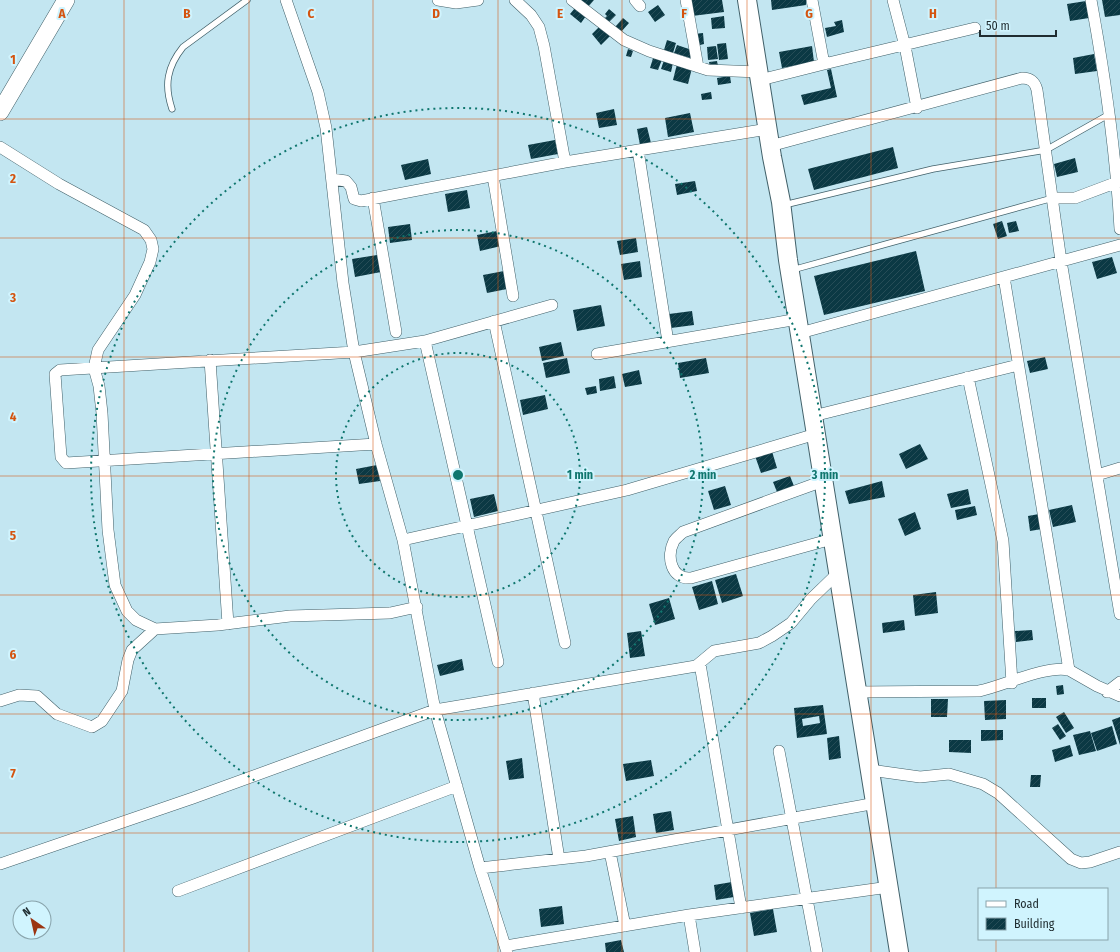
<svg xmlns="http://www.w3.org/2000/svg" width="1120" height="952" font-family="'Fira Sans Condensed',sans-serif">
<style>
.building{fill:url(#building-hatch);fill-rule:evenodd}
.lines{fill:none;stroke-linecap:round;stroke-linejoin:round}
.service-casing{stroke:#416069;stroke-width:7}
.minor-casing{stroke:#416069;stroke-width:12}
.primary-casing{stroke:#416069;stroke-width:18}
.trunk-casing{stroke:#416069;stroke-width:20}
.service{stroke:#fff;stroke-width:5.5}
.minor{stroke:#fff;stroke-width:11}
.primary{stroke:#fff;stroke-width:17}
.trunk{stroke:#fff;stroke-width:18}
.grid{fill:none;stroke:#d45410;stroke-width:1;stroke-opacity:0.55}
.ring{fill:none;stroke:#0f766e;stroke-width:2;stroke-dasharray:2 4}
.grid-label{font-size:13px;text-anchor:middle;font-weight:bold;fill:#d45410;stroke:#d0f4fe;stroke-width:4;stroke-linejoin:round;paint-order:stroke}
.centre{fill:#0f766e;stroke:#d0f4fe;stroke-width:2}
.ring-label{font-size:12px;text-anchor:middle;font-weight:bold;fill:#0f766e;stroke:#d0f4fe;stroke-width:4;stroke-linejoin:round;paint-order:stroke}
</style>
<defs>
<pattern id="building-hatch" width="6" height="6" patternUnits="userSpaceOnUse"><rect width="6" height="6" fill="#0b3944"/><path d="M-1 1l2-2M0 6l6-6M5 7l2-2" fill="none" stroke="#264d57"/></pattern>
</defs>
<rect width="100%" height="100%" fill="#c3e6f1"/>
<path class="building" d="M580 0H594L588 7Z
M690 0H722L724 12 692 16Z
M771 0H806V5L772 10Z
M1102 0H1120V15L1105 17Z
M1086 1 1089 18 1070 21 1067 4Z
M658 5 665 15 655 22 648 12Z
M575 8 586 16 581 23 570 14Z
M609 9 616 15 609 22 605 18 607 16 605 14Z
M724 16 725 28 712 29 711 18Z
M623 18 629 23 621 32 615 27Z
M842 20 844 32 827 37 825 28 836 26 834 22Z
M601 25 611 35 601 45 592 34Z
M703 33 704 44 696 46 694 34Z
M667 40 676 43 673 53 664 50Z
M726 43 728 59 719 60 717 44Z
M677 45 692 50 690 58 674 53Z
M716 46 718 59 708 60 707 47Z
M812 46 814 62 782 68 779 52Z
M628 49 633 51 631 57 626 56Z
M1094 54 1097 71 1075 74 1073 58Z
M654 55 663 57 658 70 650 68Z
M664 60 673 63 671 72 661 69Z
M717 61 718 66 710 67 709 62Z
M677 64 692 68 688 84 673 80Z
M831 69 837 97 804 105 801 95 831 88 827 70Z
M730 76 731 83 718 85 717 78Z
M711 92 712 99 702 100 701 94Z
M614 109 617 125 599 128 596 113Z
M690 113 694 132 668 137 665 118Z
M647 127 651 143 640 145 637 129Z
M555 140 558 154 531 159 528 145Z
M893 147 898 168 814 190 808 169Z
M1075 158 1078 172 1057 177 1054 164Z
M428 159 431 174 405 180 401 165Z
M695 181 697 191 677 195 675 184Z
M467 190 470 208 448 212 445 194Z
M1002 221 1007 236 998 239 993 224Z
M1016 221 1019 231 1009 233 1007 223Z
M410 224 412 240 390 243 388 227Z
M497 231 501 246 480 251 477 235Z
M636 238 638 252 620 255 617 241Z
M916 251 925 291 824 315 814 276Z
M377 255 381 272 355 277 352 259Z
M1112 257 1117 273 1097 279 1092 262Z
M640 261 642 277 624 280 621 264Z
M504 271 507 289 487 293 483 275Z
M601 305 605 326 577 331 573 310Z
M692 311 694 325 671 328 669 314Z
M561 342 564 356 542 361 539 347Z
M1045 357 1048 369 1030 373 1027 361Z
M567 358 570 373 546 378 543 363Z
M706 358 709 373 680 378 678 363Z
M639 370 642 384 625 387 622 374Z
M614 376 616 388 600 391 599 379Z
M596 386 597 393 587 395 585 388Z
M545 395 548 409 523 415 520 400Z
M920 444 928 459 906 469 899 454Z
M771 448 777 468 761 473 754 453Z
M377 465 380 481 359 484 356 469Z
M790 476 794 486 777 492 773 482Z
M882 481 885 497 849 504 845 491Z
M725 486 731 505 714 510 708 491Z
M968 489 971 504 951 508 947 494Z
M494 494 498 511 474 517 470 499Z
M1072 505 1076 522 1053 527 1049 510Z
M975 506 977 515 957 520 955 510Z
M915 512 921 529 905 536 898 519Z
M1039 514 1042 529 1030 531 1028 516Z
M736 574 743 596 722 603 715 580Z
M712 581 718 604 699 610 692 587Z
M936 592 938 613 915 616 913 595Z
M669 598 675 619 655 625 649 604Z
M904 620 905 630 883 633 882 623Z
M1032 630 1033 640 1016 642 1015 631Z
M641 631 645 656 630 658 627 633Z
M462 659 464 670 440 676 437 665Z
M1063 685 1064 694 1057 695 1056 686Z
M1032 698H1046V708H1032Z
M931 699H948L947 717H931Z
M1006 700V719L985 720 984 701Z
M823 705 827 734 797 738 794 708ZM819 716 820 723 803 726 802 719Z
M1064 712 1074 728 1066 733 1056 717Z
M1120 717V745L1112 720Z
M1058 724 1066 736 1060 740 1052 728Z
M1112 726 1117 744 1097 751 1091 733Z
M981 730H1003V740L981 741Z
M1090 731 1096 751 1079 755 1073 735Z
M839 736 841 758 829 760 827 738Z
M949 740H971V753L949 752Z
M1070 745 1073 756 1055 762 1052 750Z
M522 758 524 778 509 780 506 761Z
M651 760 654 776 626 781 623 764Z
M1031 775H1041L1040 787H1030Z
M671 811 674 830 656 833 653 814Z
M633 816 636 837 619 841 615 819Z
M732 882 734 897 716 900 714 885Z
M562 906 564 924 541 927 539 909Z
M773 909 777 932 754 936 750 913Z
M621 940 624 952H606L605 943Z"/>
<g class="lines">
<g class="service-casing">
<path id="service" d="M172 109C164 85 167 67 183 47L247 0
M784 205 933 169 1046 150 1108 115
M792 270 1053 198"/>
</g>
<g class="minor-casing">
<path id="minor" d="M286 0 318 92 326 128 343 283 354 352 376 444 403 540 435 710 480 868 507 952
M438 0 456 3 478 0
M515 0 531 15 539 27 544 46 565 162
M572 0 624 40 649 51 708 70 759 72
M635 0 640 6
M686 0 698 67
M893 0 905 46 917 108
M1091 0C1105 76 1116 153 1120 229
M824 64 975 28
M760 80 824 64 812 0
M770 146 1022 78C1031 78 1035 82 1037 90L1061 261 1120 614
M0 147 59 184 144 230 151 240 153 249 150 262 135 295 98 350 94 368 99 386 102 413 108 530 115 585 127 611 136 620 155 629
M638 150 668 342
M493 176 513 296
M332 179 346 181 351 187 354 199 361 201 565 162 768 129
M373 198 396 332
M1053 198H1075L1120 181
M1004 277 1069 670
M494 321 565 643
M800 333 1120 245
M425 341 498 662
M597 354 798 319
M210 360 228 624
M968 377 1003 541 1012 683
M813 416 1018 365
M376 444 66 463 61 457 55 374 60 370 354 352 425 341 552 305
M1097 475 1120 468
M823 481 683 532C680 535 676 538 674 541 666 556 671 580 691 578L832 539
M403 540 627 490 816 434
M700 664 741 908
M857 692 979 691C1004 686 1045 665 1069 670L1097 686 1120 696
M1107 692 1120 682
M533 693 559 859
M0 701 19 695 37 696 57 714 92 727 102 721 122 691 128 660 132 650 155 629 218 625 290 616 390 613 417 607
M779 751 817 952
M870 770 920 777 949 774 983 784 998 793 1071 859 1081 863 1090 862 1120 852
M610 852 625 926
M0 864 193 798 435 710 696 666 714 651 759 643 772 636 791 623 811 599 838 573
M480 868 586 856 876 803
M178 891 457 786
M689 915 695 952
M505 946 689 915 889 887"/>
</g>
<g class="primary-casing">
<path id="primary" d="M0 112 66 0"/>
</g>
<g class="trunk-casing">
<path id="trunk" d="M747 0 772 157 781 202 788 260 813 416 899 952"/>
</g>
<use href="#service" class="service"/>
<use href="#minor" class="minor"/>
<use href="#primary" class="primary"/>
<use href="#trunk" class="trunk"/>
</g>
<path class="grid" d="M124 0V952M249 0V952M373 0V952M498 0V952M622 0V952M747 0V952M871 0V952M996 0V889M0 119H1120M0 238H1120M0 357H1120M0 476H1120M0 595H1120M0 714H1120M0 833H1120M996 939V952"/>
<g class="ring">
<circle cx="458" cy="475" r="122"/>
<circle cx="458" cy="475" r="245"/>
<circle cx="458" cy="475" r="367"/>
</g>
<g class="grid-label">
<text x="62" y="18">A</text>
<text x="187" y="18">B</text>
<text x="311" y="18">C</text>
<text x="436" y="18">D</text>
<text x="560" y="18">E</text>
<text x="684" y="18">F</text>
<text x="809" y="18">G</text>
<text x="933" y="18">H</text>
<text x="13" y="64">1</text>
<text x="13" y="183">2</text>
<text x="13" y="302">3</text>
<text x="13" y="421">4</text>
<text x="13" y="540">5</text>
<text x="13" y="659">6</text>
<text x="13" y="778">7</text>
</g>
<circle cx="458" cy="475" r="6" class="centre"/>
<g class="ring-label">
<text x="580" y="479">1 min</text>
<text x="703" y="479">2 min</text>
<text x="825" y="479">3 min</text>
</g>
<rect x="978" y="888" width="130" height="52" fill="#d0f4fe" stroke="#89a4ac"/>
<rect x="986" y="901" width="20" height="6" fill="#ffffff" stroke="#89a4ac"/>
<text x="1014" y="908" font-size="12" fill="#1f2c30">Road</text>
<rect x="986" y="918" width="20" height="12" fill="url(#building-hatch)" stroke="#89a4ac"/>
<text x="1014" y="928" font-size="12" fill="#1f2c30">Building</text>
<g transform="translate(32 920) rotate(326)"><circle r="19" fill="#d0f4fe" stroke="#89a4ac"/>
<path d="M0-3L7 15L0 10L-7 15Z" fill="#9b3512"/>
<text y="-6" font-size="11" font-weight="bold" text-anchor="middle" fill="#1f2c30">N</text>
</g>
<path d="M980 30v6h76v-6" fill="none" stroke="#1f2c30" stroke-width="2"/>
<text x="986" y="30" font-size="12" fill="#1f2c30" stroke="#d0f4fe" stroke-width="3" paint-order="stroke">50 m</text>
</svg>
